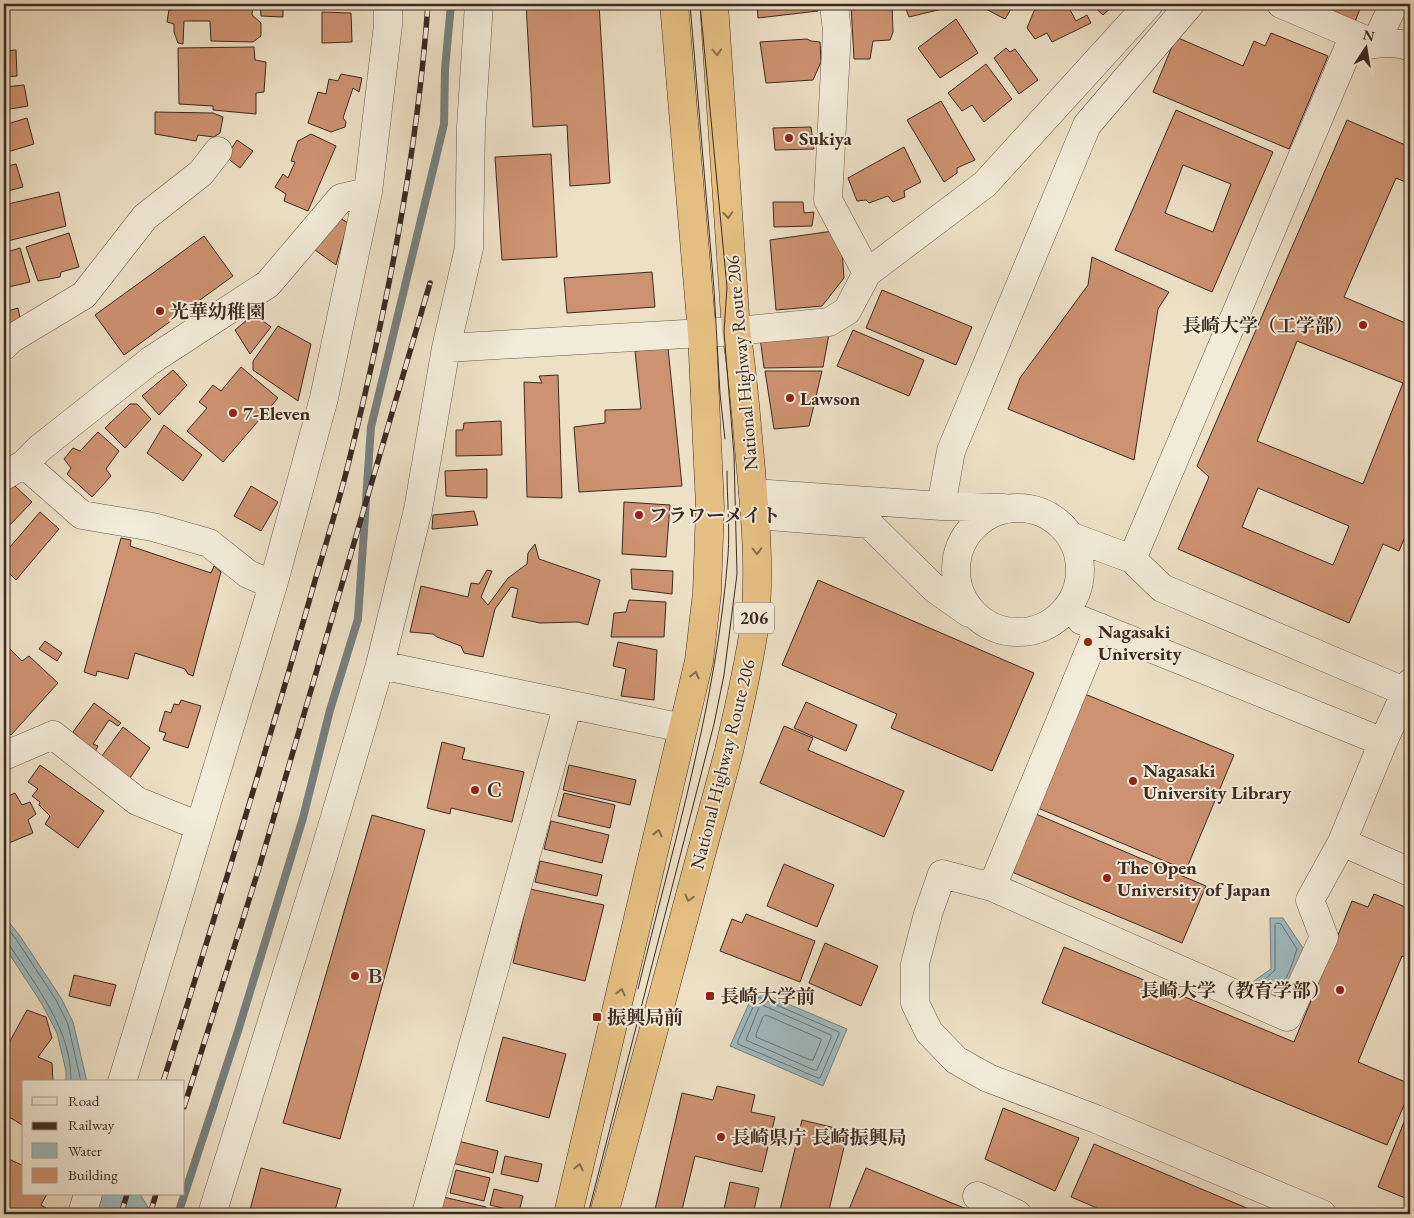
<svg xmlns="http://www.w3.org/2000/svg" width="1414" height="1218" font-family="'EB Garamond','Noto Serif JP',serif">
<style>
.water{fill:#9ebabf;stroke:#778081}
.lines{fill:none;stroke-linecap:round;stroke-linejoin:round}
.shore{stroke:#6d7271;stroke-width:1}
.stream{stroke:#778081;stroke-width:8}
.building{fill:#cd9271;stroke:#3c2a23;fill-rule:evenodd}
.minor-casing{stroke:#68584c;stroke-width:29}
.highway-casing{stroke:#3c2a23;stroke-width:29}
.minor{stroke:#f3ebd9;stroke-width:28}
.highway{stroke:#e6c082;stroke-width:28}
.tram{stroke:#3c2a23;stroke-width:1}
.rail-casing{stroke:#3c2a23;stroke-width:5.5}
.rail{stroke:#f3ebd9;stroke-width:4;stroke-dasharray:11;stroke-linecap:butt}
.oneway{stroke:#886e4e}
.poi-dot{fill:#8f2418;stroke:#f3ebd9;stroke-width:2}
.labels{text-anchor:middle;stroke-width:4;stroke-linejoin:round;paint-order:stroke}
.shield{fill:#f3ebd9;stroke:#73645a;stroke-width:1}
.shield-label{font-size:18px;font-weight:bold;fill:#3c2a23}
.poi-label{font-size:19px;font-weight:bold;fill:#3c2a23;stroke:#f3ebd9;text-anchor:start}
.street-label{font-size:19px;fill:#3c2a23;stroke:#f3ebd9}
</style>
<rect width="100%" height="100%" fill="#ede0c5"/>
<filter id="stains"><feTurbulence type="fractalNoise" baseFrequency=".004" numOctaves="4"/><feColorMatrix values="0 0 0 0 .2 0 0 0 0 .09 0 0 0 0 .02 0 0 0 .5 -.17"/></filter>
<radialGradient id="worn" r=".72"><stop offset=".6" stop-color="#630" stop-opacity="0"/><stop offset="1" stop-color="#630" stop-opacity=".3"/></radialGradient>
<path class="water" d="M4 916 20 936 61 998 73 1022 87 1082H66V1071L57 1033 42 1004 4 946Z
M1270 918H1283L1303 948C1298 961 1290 994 1273 996 1269 996 1264 994 1261 993L1254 981 1271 969Z
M755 990 847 1029 823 1086 730 1046Z
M88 1194H140L152 1214H99Z"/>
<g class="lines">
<path class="shore" d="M1277 923 1281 924 1297 949C1293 960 1286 990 1272 990 1271 990 1265 989 1264 988L1261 983 1275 970V925Z
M4 924 16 939 56 1000 68 1024 81 1082
M4 944 10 946C37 988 72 1030 71 1082
M758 997 839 1032V1034L820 1078H818L738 1044V1041Z
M762 1005 831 1035V1038L817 1070H814L746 1040 759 1007Z
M766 1015 821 1039V1041L813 1060H810L756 1037V1034L763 1017Z"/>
<path class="stream" d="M178 1214 238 1031 303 818 330 710 358 619 371 427 444 124 445 69 451 4"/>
</g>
<path class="building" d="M178 4H253L252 15 261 23V36L253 42 211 41 210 21H184L183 44 178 43 174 32V24L167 22 169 10 179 9Z
M260 4H283V17L261 16Z
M526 4H599L610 183 570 186 567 125 533 127Z
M757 4H817L818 11 758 18Z
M892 4 893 32 890 40 873 41 870 59H854L851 5Z
M904 4H945L946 8 909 17Z
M986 4H1014L1005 19 984 8Z
M1047 4H1067L1076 21 1087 15 1091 23 1052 42 1047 33 1035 39 1027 28 1034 11Z
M1091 4H1115L1103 15Z
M1305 4H1362L1354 24Z
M322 12 351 13 352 42 322 43Z
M956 19 978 53 940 78 918 48Z
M1271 33 1328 56 1289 149 1153 92 1176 37 1243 66 1254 41 1265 46Z
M807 39 811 41 820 42 821 62 813 80 766 83 760 42Z
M254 47 255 60 266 62 264 92 256 93V114L213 110V106L179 104 178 48Z
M1006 48 1010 52 1015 49 1038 80 1019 94 994 58Z
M16 50 17 76 4 77V51Z
M986 64 1012 99 984 122 972 105 962 111 948 93Z
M341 74 362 78 359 92 353 88 343 118 346 122 345 127 331 132 308 123 318 92 326 94 329 79 338 81Z
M24 85 28 106 4 110V87Z
M941 101 975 160 957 168V173L944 182 907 120Z
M1176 110 1273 152 1212 292 1115 250ZM1183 165 1231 184 1213 232 1165 213Z
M155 112 213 113 223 117 220 133 214 137 198 135 196 141 155 134Z
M27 118 34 144 4 153V125Z
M1347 120 1410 147V184L1396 178 1344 297 1410 325V525L1399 551 1383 544 1349 623 1178 549 1209 477 1197 466ZM1297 341 1403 383 1363 484 1257 441ZM1258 488 1349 526 1333 565 1242 527Z
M811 127 814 149 775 150 773 128Z
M311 134 336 146 308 211 284 201 286 194 275 187 283 174 288 178 295 162 291 161 298 141Z
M237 140 253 151 240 168 226 157Z
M904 147 921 182 904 191 905 197 893 202 888 196 869 203 866 200 857 201 848 178Z
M551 154 557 257 502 260 495 157Z
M16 164 23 187 4 192V167Z
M59 192 66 226 4 242V205Z
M773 202H803L804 213 814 212 812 226 774 227Z
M340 218 348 223 336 265 315 250Z
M833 231 842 251 844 278 822 306 776 310 770 240Z
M69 233 79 267 61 272 60 277 38 281 26 247Z
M204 236 233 276 124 355 95 315Z
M20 248 30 282 4 288V253Z
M1092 257 1169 292 1158 309 1134 460 1008 409 1020 378 1088 285Z
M652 272 655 307 567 313 564 278Z
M882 290 972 327 956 365 866 328Z
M18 308 21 323 4 339V312Z
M254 314 271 327 250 354 235 330Z
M278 326 311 344 298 401 253 370V361Z
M853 330 924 360 909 396 837 366Z
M829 334 823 367 764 368 760 337Z
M668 348 682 486 579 492 574 427 605 423V410L641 409 635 351Z
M241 367 278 398 223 462 187 431 207 408 199 402 213 385 221 391Z
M173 370 187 385 159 415 142 396Z
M765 371H822L809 426 774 429Z
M558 375 562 498 527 497 524 382 542 383 539 376Z
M130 404H137L151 419 125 448 105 428Z
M501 421 502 455 456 456V430H463L464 423Z
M164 425 202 455 183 481 147 453Z
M98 432 119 451 106 469 111 476 92 497 67 474 71 468 64 459 73 448 80 451Z
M487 469V498L446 496 445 471Z
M13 484 32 502 4 531V492Z
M251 486 278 502 261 531 234 516Z
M624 502 670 505 666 557 622 554Z
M474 511 478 525 432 529 433 515Z
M40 512 59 529 16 580 4 568V554Z
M121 538 131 540 130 546 211 573 214 566 221 572 193 676 188 674 185 669 135 653 128 679 97 671 96 676 84 672Z
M535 544 539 559 600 580 588 625 578 622 540 623 512 617 518 589 511 587 495 609 483 657 464 653 461 646 437 637 433 634 410 632 421 586 468 597 471 583 479 584 487 570 492 571 481 597 488 605 508 578 527 564 528 553Z
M631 569 673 571 672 594 632 589Z
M818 580 1034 673 992 771 891 728 897 714 782 665Z
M629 600 666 602 664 637H611L614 613 626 612Z
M45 641 62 653 57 661 39 649Z
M618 642 657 650 654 700 621 696 626 669 613 666Z
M10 649 22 661 29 656 58 683 11 735 4 728V657Z
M1080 692 1234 755 1186 870 1033 806Z
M181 700 201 706 188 748 163 740 166 733 159 731 165 711 171 713 174 704 179 705Z
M806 702 857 725 846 751 794 728Z
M94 703 121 723 118 726 109 720 93 744 98 746 95 752 73 732Z
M784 726 813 738 808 750 904 791 884 837 760 783Z
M123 727 150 748 130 778 102 756Z
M442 742 465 748 462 759 524 772 512 822 451 808 450 814 427 808Z
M40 765 104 811 78 848 45 824 50 816 39 805 40 802 32 796 38 789 28 782Z
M569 765 636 780 630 805 563 790Z
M15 793 22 805 30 802 36 814 28 820 33 833 4 845V798Z
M564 793 615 805 610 828 558 816Z
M1031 812 1206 886 1182 943 1007 870Z
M372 815 425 830 340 1139 283 1123Z
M551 821 609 835 602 863 544 849Z
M540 861 602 875 597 896 535 882Z
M784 864 834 885 817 927 767 906Z
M530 889 604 905 585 981 513 963Z
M1374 894 1410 909V959L1402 956 1358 1062 1410 1084V1091L1387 1145 1042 1003 1064 947 1294 1042 1352 901 1368 907Z
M746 914 815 941 800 982 720 951 732 919 742 923Z
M825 943 878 966 861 1006 809 983Z
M74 975 116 985 110 1006 69 996Z
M27 1010 46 1017 52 1038 38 1057 52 1063 53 1082H24V1126L4 1114V1052Z
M503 1037 566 1054 549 1118 486 1101Z
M717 1086 755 1095 751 1112 775 1117 762 1172 695 1156 681 1214H654L682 1093 713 1100Z
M1410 1107V1200L1378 1187Z
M1003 1108 1079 1138 1055 1191 985 1159Z
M802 1120 848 1131 828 1214H779Z
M458 1141 498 1151 493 1173 452 1163Z
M1094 1144 1261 1214H1111L1071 1197Z
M505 1156 542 1164 538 1182 501 1174Z
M4 1157 24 1166V1194H47L41 1205 55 1214H4Z
M261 1168 341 1189 334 1214H249Z
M866 1168 979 1214H847Z
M456 1170 490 1178 484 1201 450 1193Z
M730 1182 759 1188 753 1214H723Z
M494 1189 523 1196 519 1212 490 1205Z
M439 1196 486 1207 485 1214H435Z"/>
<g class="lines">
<g class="minor-casing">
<path id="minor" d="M834 4 837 31 828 200 867 273
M1281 4 1375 44
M1375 44 1394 4
M4 346 11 339 84 295 145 217 201 173 218 151
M446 348 736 331 829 322 847 311 867 273 985 184 1149 4
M24 464 82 515 153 527 209 543 248 574 273 585
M4 476 24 464 40 448 150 361 268 284 341 198 368 192
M753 493 941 506 1003 508
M941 506 951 451 1087 125 1190 4
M956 570a62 62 0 1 1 124 0a62 62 0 1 1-124 0Z
M756 515 869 524 935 589 969 613
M1070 536 1132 559 1162 588 1406 692
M1132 559 1348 49C1368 45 1391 39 1410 47
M1081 620 1383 742
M1099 627 992 887 1287 1017 1324 937 1310 900 1342 842 1383 742 1410 683
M380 665 683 728
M4 756 53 735 137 801 199 826
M1342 842 1410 872
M992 887 942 874 928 914 915 964V1003L929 1032 956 1060 988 1078 1096 1119 1322 1214
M122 1082 273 585 324 398 368 192 388 25V4
M977 1196 1017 1214
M82 1214 88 1194
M212 1214 321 864 380 665 418 510 446 348 469 248 471 127 479 4
M426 1214 568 704"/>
</g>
<g class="highway-casing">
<path id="highway" d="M568 1214 699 661 707 593 710 507 702 333 674 4
M604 1214 729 751C738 711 748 670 754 629 761 572 755 515 750 459 746 416 743 373 736 331L714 4"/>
</g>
<use href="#minor" class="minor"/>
<use href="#highway" class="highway"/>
<path class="tram" d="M690 4 714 289 720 394 725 439
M638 989C673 845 717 702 728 555 730 527 727 499 727 471
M588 1214 714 724 724 675 737 574 734 455 724 332 727 287 700 4"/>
<g class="rail-casing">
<path id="rail" d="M163 1082C215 917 267 751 314 584 326 543 339 502 349 461 386 311 417 158 428 4
M184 1107 259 868 430 283
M121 1214 127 1194
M150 1214 156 1194"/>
</g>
<use href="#rail" class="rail"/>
</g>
<defs><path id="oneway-chevron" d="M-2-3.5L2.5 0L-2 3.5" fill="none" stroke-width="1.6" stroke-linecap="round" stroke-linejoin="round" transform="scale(1.25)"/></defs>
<g class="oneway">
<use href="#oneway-chevron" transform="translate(717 52) rotate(86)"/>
<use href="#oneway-chevron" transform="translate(728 215) rotate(86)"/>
<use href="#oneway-chevron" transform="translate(757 551) rotate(89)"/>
<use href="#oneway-chevron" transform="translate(695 675) rotate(-77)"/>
<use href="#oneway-chevron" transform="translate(658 833) rotate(-77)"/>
<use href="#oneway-chevron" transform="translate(689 898) rotate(105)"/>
<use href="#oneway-chevron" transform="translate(621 992) rotate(-77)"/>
<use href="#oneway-chevron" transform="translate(579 1167) rotate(-77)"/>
</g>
<g class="poi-dot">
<circle cx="789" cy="138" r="5"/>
<circle cx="160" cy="311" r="5"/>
<circle cx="1363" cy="325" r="5"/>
<circle cx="790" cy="398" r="5"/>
<circle cx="233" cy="413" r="5"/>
<circle cx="639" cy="515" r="5"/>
<circle cx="1088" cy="642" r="5"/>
<circle cx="1133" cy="781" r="5"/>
<circle cx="475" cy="790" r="5"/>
<circle cx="1107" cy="878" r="5"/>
<circle cx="355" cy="976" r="5"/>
<circle cx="1340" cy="990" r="5"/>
<rect x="705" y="991" width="10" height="10" rx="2.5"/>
<rect x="592" y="1012" width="10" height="10" rx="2.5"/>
<circle cx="721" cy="1137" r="5"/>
</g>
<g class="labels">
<rect class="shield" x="734" y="602.5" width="40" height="31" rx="4"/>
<g class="shield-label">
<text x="754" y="624">206</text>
</g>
<g class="poi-label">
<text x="799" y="145">Sukiya</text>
<text x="170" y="318">光華幼稚園</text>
<text x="1353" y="332" text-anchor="end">長崎大学（工学部）</text>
<text x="800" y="405">Lawson</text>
<text x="243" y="420">7-Eleven</text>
<text x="649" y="522">フラワーメイト</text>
<text x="1098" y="638">Nagasaki<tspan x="1098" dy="22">University</tspan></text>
<text x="1143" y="777">Nagasaki<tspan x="1143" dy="22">University Library</tspan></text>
<text x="485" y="797">Ｃ</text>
<text x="1117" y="874">The Open<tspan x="1117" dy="22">University of Japan</tspan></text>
<text x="365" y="983">Ｂ</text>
<text x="1330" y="997" text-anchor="end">長崎大学（教育学部）</text>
<text x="720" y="1003">長崎大学前</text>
<text x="607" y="1024">振興局前</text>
<text x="731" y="1144">長崎県庁 長崎振興局</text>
</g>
<g class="street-label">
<text transform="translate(741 363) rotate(-95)" y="7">National Highway Route 206</text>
<text transform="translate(722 764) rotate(-76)" y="7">National Highway Route 206</text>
</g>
</g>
<rect width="1414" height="1218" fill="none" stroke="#ede0c5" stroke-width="20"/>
<rect x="5" y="5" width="1404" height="1208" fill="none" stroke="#3c2a23" stroke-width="2.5"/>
<rect x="10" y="10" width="1394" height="1198" fill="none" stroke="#3c2a23"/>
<rect x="22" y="1080" width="162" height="115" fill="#f3ebd9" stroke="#aa9e90"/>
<rect x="32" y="1097" width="25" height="8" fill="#f3ebd9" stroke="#aa9e90"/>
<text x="68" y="1106" font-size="15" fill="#3c2a23">Road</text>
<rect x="32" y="1122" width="25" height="8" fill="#3c2a23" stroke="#aa9e90"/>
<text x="68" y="1130" font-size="15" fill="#3c2a23">Railway</text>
<rect x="32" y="1143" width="25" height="15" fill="#9ebabf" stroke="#aa9e90"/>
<text x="68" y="1156" font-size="15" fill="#3c2a23">Water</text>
<rect x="32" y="1168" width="25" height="15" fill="#cd9271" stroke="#aa9e90"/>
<text x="68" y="1180" font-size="15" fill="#3c2a23">Building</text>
<g transform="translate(1366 48) rotate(12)" stroke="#f3ebd9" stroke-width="4" paint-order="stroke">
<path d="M0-4L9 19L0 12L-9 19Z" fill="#3c2a23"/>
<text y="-8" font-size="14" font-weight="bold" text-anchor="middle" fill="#3c2a23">N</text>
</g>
<rect width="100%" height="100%" filter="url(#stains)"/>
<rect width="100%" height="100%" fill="url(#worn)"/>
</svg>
